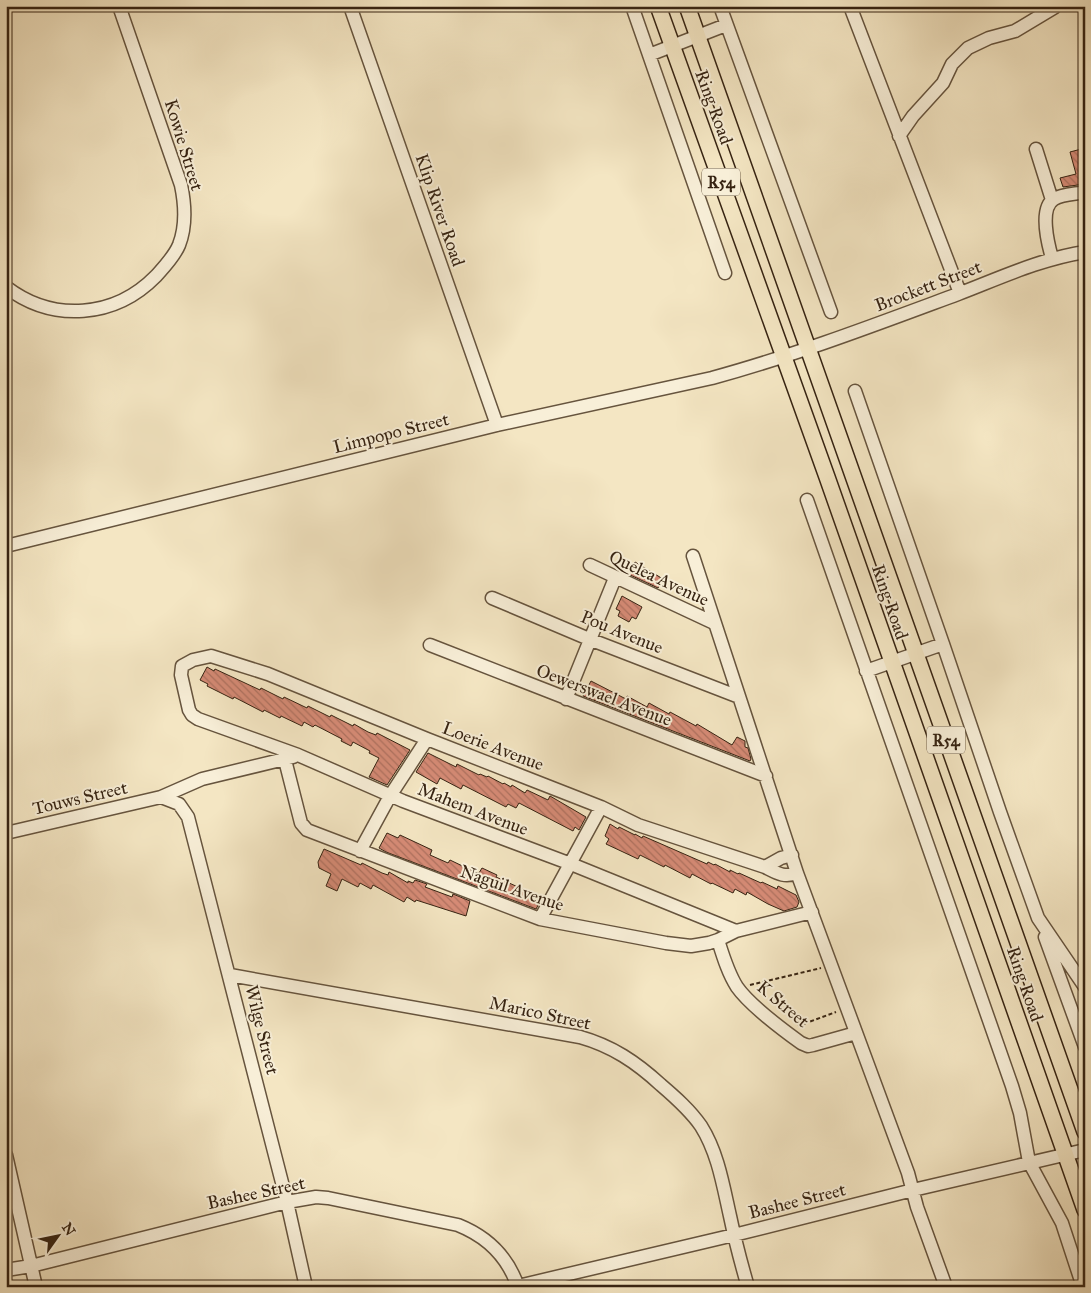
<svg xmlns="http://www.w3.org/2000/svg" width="1091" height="1293" font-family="'IM FELL Great Primer',serif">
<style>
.building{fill:url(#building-back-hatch);stroke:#362312}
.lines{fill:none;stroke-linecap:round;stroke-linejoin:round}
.minor-casing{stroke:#66543e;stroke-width:15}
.major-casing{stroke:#362312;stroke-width:18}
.path{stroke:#362312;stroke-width:2;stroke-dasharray:4 2.5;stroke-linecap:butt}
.minor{stroke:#f8efd8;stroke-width:12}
.major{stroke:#f4e6c3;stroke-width:15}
.labels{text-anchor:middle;stroke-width:4;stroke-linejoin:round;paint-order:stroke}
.shield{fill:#f8efd8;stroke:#70604d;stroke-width:1}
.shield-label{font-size:16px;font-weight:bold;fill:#362312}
.street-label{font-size:18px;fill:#362312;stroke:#f8efd8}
</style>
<defs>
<pattern id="building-back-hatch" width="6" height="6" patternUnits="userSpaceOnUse" patternTransform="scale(1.25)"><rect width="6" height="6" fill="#d68b76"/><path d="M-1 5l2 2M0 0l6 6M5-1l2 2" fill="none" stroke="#ae715f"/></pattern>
</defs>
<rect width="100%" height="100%" fill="#f4e6c3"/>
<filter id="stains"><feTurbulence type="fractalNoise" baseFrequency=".004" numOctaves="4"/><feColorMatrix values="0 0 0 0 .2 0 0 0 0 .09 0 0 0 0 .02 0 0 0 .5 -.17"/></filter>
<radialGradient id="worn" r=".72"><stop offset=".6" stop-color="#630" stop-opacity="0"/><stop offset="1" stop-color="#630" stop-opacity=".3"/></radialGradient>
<path class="building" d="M1085 148V184L1063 187 1060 178 1076 174 1070 152Z
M635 562 663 579 658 588 628 574Z
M622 596 642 607 636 619 632 617 629 622 618 616 620 611 616 609Z
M207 667 214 671 215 669 260 690 261 688 283 699 284 697 307 708 308 706 330 717 331 715 353 726 354 724 368 732 376 735 377 733 410 750 387 785 369 777 379 758 369 753 370 751 353 742 351 746 341 741 342 739 315 725 313 727 304 722 302 726 281 716 280 718 264 710 263 712 234 697 233 699 207 686 208 684 200 680Z
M591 681 626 699 627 696 647 707 649 703 669 714 670 712 696 726 697 724 732 745 737 737 745 741V747L748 748 751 759 750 761 583 696Z
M428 753 456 767 457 764 479 775 480 774 487 777 488 776 503 784 504 783 511 787 512 785 525 793 527 790 548 800 550 796 586 817 579 830 575 827 573 831 519 803 516 808 508 804 506 807 463 785 461 789 440 778 437 784 416 772Z
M610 824 618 829 619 827 635 835V834L642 838 643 836 707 864 708 862 714 865 715 864 730 872V870L738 874 739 873 761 883 762 882 777 889 778 886 796 895 799 902 797 907 784 911 768 904 747 892 746 895 735 889 733 893 712 883 711 884 692 874 690 878 665 865 664 867 640 855 638 859 606 844 609 839 605 836Z
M387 833 398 838 400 835 432 850 430 855 448 863 450 860 477 873H479L482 868 497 875 496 877 542 898 536 909 386 852 379 848Z
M324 849 361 865 362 863 382 873 388 875 389 872 408 883V881L413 883 415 880 427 884 425 887 452 897 453 894 470 901 466 916 416 900 415 902 407 897 404 902 373 885 371 889 360 883 358 887 342 879 337 891 326 886 331 874 319 868 318 862Z"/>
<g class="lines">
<g class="minor-casing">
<path id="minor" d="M350 6 497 425
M632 6 725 273
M720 6 831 312
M850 6 960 293
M649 55 726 25
M899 136 913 116 943 83 952 64 968 48 989 38 1015 31 1055 7
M1036 149 1052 200
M1052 258C1048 244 1039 208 1054 199 1062 194 1076 194 1085 192
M6 287C53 323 115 318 156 276 164 267 174 257 179 245 186 227 185 204 181 185L119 6
M855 391 943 644 1000 812 1038 918 1085 987
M807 500 1012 1086 1020 1113 1029 1162 1062 1223 1083 1287
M6 546 497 425 712 378C796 355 877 324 958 294 1000 278 1040 259 1085 252
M693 556 797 873 908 1173 917 1207 946 1287
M590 565 714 623
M492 598 589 639 739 697
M430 645 766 776
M866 671 943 644
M566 699 615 578
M285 760 301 823 307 830 540 919 666 943 691 946 709 943 718 940 736 931 812 912
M161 797 179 804 188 817 287 1202 306 1287
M6 833 161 797 202 779 293 757
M360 851 390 796 427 739
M765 867 781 858 792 855
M540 919 601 807
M736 931 571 864 403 801 298 755 198 719 192 715 189 710 181 675 182 666 193 660 211 656 268 674 427 739 601 807 638 825 765 867C777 873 784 878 797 873
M1045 937 1085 1047
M718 940C723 956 728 973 737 987 749 1004 783 1030 801 1043L808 1046 813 1045 856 1033
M230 975 580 1037C612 1046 636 1062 661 1085 675 1097 690 1110 701 1126 718 1153 723 1185 730 1216 735 1240 741 1263 748 1287
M6 1155 36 1287
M6 1270 31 1266 287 1202 316 1197 328 1198 458 1225C488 1237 508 1257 518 1287
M518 1286 734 1235 913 1190 1085 1150"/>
</g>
<g class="major-casing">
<path id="major" d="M658 6 827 477 1085 1210
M687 6 1085 1132"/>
</g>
<path class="path" d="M750 985 821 968
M798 1026 836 1012"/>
<use href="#minor" class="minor"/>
<use href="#major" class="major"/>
</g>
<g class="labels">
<g class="shield">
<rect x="702" y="168.5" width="38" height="27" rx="4"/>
<rect x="927" y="726.5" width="38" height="27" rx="4"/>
</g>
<g class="shield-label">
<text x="721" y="188">R54</text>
<text x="946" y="746">R54</text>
</g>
<g class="street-label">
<text transform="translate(714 107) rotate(70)" y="6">Ring Road</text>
<text transform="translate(184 145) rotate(73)" y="6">Kowie Street</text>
<text transform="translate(440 210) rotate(71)" y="6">Klip River Road</text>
<text transform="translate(928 286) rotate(-21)" y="6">Brockett Street</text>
<text transform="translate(391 433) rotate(-14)" y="6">Limpopo Street</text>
<text transform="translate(659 578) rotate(25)" y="6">Quelea Avenue</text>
<text transform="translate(890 602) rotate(71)" y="6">Ring Road</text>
<text transform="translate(622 632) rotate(22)" y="6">Pou Avenue</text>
<text transform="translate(604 695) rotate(21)" y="6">Oewerswael Avenue</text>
<text transform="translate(493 746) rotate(21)" y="6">Loerie Avenue</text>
<text transform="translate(80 798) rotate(-13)" y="6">Touws Street</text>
<text transform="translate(473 809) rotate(21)" y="6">Mahem Avenue</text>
<text transform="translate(512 888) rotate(19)" y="6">Naguil Avenue</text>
<text transform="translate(1025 984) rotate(71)" y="6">Ring Road</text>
<text transform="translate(783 1004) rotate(40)" y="6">K Street</text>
<text transform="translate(540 1013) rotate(12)" y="6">Marico Street</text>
<text transform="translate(262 1030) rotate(76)" y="6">Wilge Street</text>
<text transform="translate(256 1193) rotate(-12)" y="6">Bashee Street</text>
<text transform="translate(797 1201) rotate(-14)" y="6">Bashee Street</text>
</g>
</g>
<rect width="1091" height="1293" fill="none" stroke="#f4e6c3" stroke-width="25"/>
<rect x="8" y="8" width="1076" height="1278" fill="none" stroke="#362312" stroke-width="2.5"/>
<rect x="12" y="12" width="1066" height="1268" fill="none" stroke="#362312"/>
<g transform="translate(58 1236) rotate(57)" stroke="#f8efd8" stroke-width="4" paint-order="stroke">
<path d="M0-4L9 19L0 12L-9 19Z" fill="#362312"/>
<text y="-8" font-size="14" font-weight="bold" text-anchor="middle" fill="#362312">N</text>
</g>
<rect width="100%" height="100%" filter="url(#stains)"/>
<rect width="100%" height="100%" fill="url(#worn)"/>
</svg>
